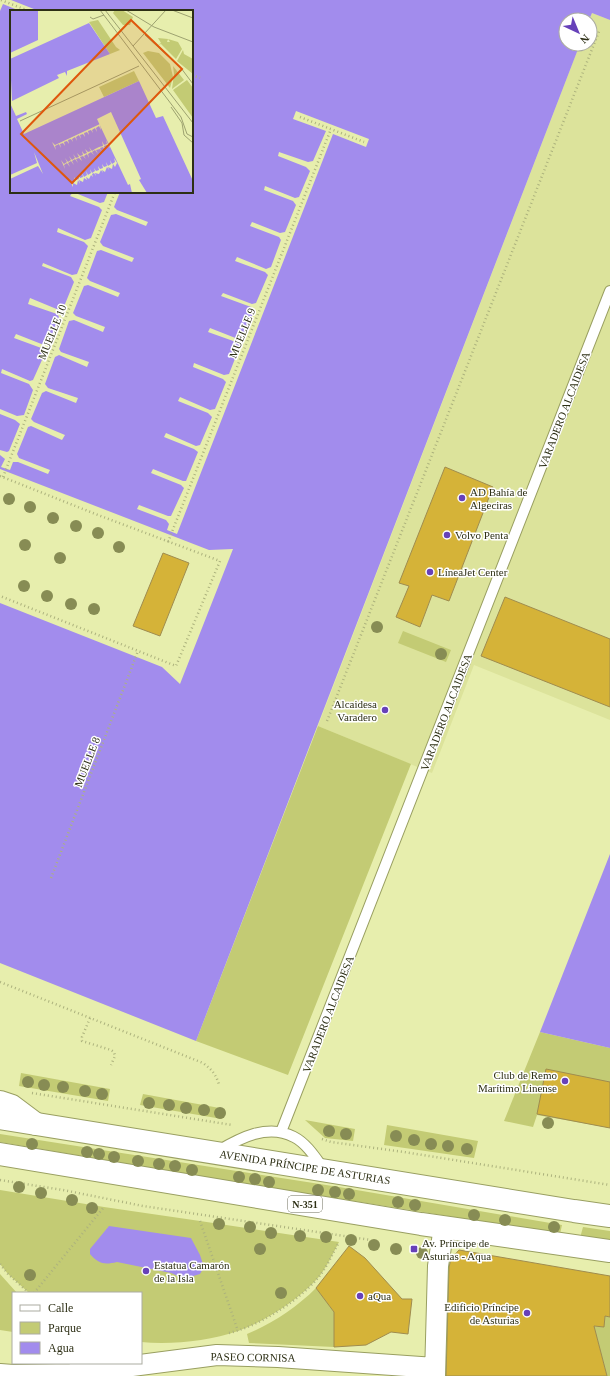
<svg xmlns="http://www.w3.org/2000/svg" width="610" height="1376" font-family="'Times New Roman',serif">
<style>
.built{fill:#dce39b}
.green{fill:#c3cb74}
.water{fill:#a28ced;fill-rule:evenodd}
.pier{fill:#e7eead}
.building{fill:#d5b338;stroke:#9f8c4f}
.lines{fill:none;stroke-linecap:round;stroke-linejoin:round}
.lane-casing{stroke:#999f61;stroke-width:12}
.street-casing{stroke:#999f61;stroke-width:22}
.secondary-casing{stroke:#999f61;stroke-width:24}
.highway-casing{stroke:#999f61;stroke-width:24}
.path{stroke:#acb27d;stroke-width:2.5;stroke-dasharray:1 3;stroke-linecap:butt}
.lane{stroke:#fff;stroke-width:10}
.street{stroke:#fff;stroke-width:20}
.secondary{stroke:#fff;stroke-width:22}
.highway{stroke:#fff;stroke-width:22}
.tree{fill:#878c54}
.poi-dot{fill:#6741b9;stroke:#fff;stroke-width:1.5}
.labels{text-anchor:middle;stroke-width:3;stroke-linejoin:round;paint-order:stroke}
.shield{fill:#fff;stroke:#6c6d5b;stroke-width:1}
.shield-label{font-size:10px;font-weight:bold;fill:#2d2f15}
.street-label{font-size:11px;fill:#2d2f15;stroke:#fff}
.poi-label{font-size:11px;fill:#2d2f15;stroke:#fff;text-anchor:start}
.inset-road{fill:none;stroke:#9da270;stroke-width:1}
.view{fill:#df570c;fill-opacity:0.15;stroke:#df570c;stroke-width:2}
.inset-edge{fill:none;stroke:#2d2f15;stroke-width:2}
</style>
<rect width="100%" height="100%" fill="#e7eead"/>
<path class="built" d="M592 13 610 20V720L474 665 432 773 318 726 580 44H590L589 20Z"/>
<path class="green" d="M403 631 451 650 446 662 398 643Z
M318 726 411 764 288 1075 196 1041Z
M540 1032 610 1048V1128L537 1115 533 1127 504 1121Z
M21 1073 110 1089 108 1101 19 1086Z
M143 1094 225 1109 222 1119 140 1105Z
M305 1120 355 1129 353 1141 325 1138Z
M387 1125 478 1141 474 1158 384 1145Z
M0 1134 339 1187 562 1225 560 1234 216 1179 0 1142Z
M0 1190 104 1207 200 1221 339 1242C332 1255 326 1269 317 1279 298 1300 264 1322 238 1331 209 1341 171 1345 141 1342V1293H29L8 1274 0 1264Z
M583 1227 610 1231V1242L580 1238Z
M0 1274 17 1293H13V1332L0 1330Z
M316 1288 334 1312V1347L249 1343 247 1334C273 1323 296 1308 316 1288Z
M605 1316 610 1317V1376H607L597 1338 586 1339 587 1326 603 1327Z"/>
<path class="water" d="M0 0H610V20L592 13 589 20H566V44H580L196 1041 0 963V603L162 667 180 684 233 549 209 550 0 469ZM11 11H192V192H11Z
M610 854V1048L540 1032Z
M109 1226 191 1238 200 1255 204 1267 200 1274 190 1277H180L171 1273 117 1262C104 1265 99 1264 90 1254V1249Z"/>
<path class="pier" d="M0 0H11L39 11H20L3 4 0 11Z
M296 111 369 139 366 147 333 134 177 534 167 530 169 524 166 520 137 509 139 505 168 516H171L184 488 181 485 151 473 153 469 183 481H186L198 452 194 449 164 437 166 433 196 446 200 445 212 417 208 413 178 401 180 397 210 410 215 409 226 382 223 379 193 367 194 363 224 375 229 374 240 346 236 342 208 332 210 328 238 339 243 338 254 311 251 307 221 296 223 293 252 304 256 303 268 275 265 272 235 261 237 257 266 269 271 267 281 240 279 237 250 226 252 222 280 233 285 232 296 205 293 201 264 190 265 186 295 198 299 197 310 171 306 167 278 156 279 152 308 162 313 161 326 131 293 119Z
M73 192 100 203 104 202 108 192H120L114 207 117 210 148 222 146 226 116 214 111 215 100 242 103 246 134 258 132 262 101 250 97 251 87 278 90 281 120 293 118 297 88 285 84 286 73 313 76 316 105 327 103 332 74 320 69 321 59 349 61 352 89 362 87 367 59 355 55 357 45 384 48 388 78 398 76 403 46 391 42 393 31 419 34 422 65 435 62 440 31 426 28 427 17 454 19 458 50 470 48 474 18 462H13L10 470 1 467 5 459 0 455V450L7 452 9 451 20 424 15 420 0 414V409L17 416 24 415 33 390 29 384 1 373 2 369 30 381 33 380 46 351 44 349 14 338 16 334 44 345H48L59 317 57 314 28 304 30 298 59 310 63 309 74 282 71 277 42 266 43 263 72 275 77 274 88 246 84 242 57 232 58 228 85 240 91 238 102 210 99 207 70 196Z"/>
<path class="building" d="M445 467 493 487 449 601 432 595 420 627 396 617 409 586 399 583Z
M163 553 189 563 160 636 133 626Z
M505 597 610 639V707L481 656Z
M546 1069 610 1082V1128L537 1114Z
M349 1246 365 1258 402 1299H412L408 1334 391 1332 366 1345 334 1347V1312L316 1288Z
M459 1250 610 1276V1317L605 1316 604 1327 594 1326 607 1376H446L449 1267 451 1259Z"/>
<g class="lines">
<g class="lane-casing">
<path id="lane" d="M281 1132 610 291
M218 1151C240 1138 268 1123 294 1137 306 1143 315 1157 323 1168"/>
</g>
<g class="street-casing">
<path id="street" d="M0 1374 13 1375 71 1374 217 1355 278 1357 435 1368
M435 1376 438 1266 444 1227"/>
</g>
<g class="secondary-casing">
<path id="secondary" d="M0 1102 12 1106 36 1124"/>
</g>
<g class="highway-casing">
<path id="highway" d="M0 1118 574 1211 610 1216
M0 1154 421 1224 610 1251"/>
</g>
<path class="path" d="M1 0 29 11
M192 75 200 78
M300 117 364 142
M0 476 98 515 220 561 176 666 0 596
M3 477 115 192
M168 542 331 129
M327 721 600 29
M51 878 138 651
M0 982 203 1063C212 1070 216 1074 219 1085
M90 1018 82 1037V1041L111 1050 114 1052 115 1056 111 1065
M32 1093 232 1125
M322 1139 331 1142 404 1152 610 1185
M0 1180 63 1190 143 1206 371 1240
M200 1221 238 1331
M0 1264 8 1274 29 1293
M34 1293 104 1207
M229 1333C259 1326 297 1302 317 1279 326 1269 332 1255 339 1242"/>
<use href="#lane" class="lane"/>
<use href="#street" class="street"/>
<use href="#secondary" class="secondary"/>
<use href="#highway" class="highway"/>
</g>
<g class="tree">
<circle cx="9" cy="499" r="6"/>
<circle cx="30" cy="507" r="6"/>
<circle cx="53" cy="518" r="6"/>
<circle cx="76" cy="526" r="6"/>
<circle cx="98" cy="533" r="6"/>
<circle cx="25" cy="545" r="6"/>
<circle cx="119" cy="547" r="6"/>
<circle cx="60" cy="558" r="6"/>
<circle cx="24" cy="586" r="6"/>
<circle cx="47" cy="596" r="6"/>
<circle cx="71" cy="604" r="6"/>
<circle cx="94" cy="609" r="6"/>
<circle cx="377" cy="627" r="6"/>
<circle cx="441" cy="654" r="6"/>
<circle cx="28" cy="1082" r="6"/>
<circle cx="44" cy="1085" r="6"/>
<circle cx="63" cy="1087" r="6"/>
<circle cx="85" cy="1091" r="6"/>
<circle cx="102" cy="1094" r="6"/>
<circle cx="149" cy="1103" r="6"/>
<circle cx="169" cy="1105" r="6"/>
<circle cx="186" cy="1108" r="6"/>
<circle cx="204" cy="1110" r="6"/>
<circle cx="220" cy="1113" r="6"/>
<circle cx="548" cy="1123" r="6"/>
<circle cx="329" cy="1131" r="6"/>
<circle cx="346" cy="1134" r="6"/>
<circle cx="396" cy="1136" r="6"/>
<circle cx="414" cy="1140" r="6"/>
<circle cx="32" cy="1144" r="6"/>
<circle cx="431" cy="1144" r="6"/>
<circle cx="448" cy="1146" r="6"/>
<circle cx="467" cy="1149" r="6"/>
<circle cx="87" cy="1152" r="6"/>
<circle cx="99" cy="1154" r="6"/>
<circle cx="114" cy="1157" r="6"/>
<circle cx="138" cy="1161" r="6"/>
<circle cx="159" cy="1164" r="6"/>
<circle cx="175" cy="1166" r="6"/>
<circle cx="192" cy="1170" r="6"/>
<circle cx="239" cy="1177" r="6"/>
<circle cx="255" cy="1179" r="6"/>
<circle cx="269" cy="1182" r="6"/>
<circle cx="19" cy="1187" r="6"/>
<circle cx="318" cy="1190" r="6"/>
<circle cx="335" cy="1192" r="6"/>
<circle cx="41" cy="1193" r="6"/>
<circle cx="349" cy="1194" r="6"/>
<circle cx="72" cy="1200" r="6"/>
<circle cx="398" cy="1202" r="6"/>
<circle cx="415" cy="1205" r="6"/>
<circle cx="92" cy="1208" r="6"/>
<circle cx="474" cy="1215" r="6"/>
<circle cx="505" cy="1220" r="6"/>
<circle cx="219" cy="1224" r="6"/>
<circle cx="250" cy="1227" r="6"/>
<circle cx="554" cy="1227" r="6"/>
<circle cx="271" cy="1233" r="6"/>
<circle cx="300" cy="1236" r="6"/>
<circle cx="326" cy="1237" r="6"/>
<circle cx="351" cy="1240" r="6"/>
<circle cx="374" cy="1245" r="6"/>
<circle cx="260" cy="1249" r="6"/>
<circle cx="396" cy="1249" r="6"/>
<circle cx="422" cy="1253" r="6"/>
<circle cx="30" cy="1275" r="6"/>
<circle cx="281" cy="1293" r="6"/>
</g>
<g class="poi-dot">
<circle cx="462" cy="498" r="4"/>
<circle cx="447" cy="535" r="4"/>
<circle cx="430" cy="572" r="4"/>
<circle cx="385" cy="710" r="4"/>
<circle cx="565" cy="1081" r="4"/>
<rect x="410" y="1245" width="8" height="8" rx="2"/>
<circle cx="146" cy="1271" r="4"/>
<circle cx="360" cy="1296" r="4"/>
<circle cx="527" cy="1313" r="4"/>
</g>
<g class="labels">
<rect class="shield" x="288" y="1196" width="34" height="16" rx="3"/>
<g class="shield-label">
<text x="305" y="1208">N-351</text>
</g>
<g class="street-label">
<text transform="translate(52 332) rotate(-68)" y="4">MUELLE 10</text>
<text transform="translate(242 333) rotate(-68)" y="4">MUELLE 9</text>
<text transform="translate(564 410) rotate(-69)" y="4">VARADERO ALCAIDESA</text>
<text transform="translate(446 712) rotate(-69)" y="4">VARADERO ALCAIDESA</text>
<text transform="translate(87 762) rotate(-69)" y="4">MUELLE 8</text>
<text transform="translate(328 1014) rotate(-69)" y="4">VARADERO ALCAIDESA</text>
<text transform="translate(305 1167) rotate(9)" y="4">AVENIDA PRÍNCIPE DE ASTURIAS</text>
<text transform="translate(253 1357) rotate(1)" y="4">PASEO CORNISA</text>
</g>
<g class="poi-label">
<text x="470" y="496">AD Bahía de<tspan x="470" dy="13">Algeciras</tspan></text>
<text x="455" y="539">Volvo Penta</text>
<text x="438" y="576">LíneaJet Center</text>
<text x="377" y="708" text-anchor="end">Alcaidesa<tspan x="377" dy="13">Varadero</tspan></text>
<text x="557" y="1079" text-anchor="end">Club de Remo<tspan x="557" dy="13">Marítimo Linense</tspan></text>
<text x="422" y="1247">Av. Príncipe de<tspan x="422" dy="13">Asturias - Aqua</tspan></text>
<text x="154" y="1269">Estatua Camarón<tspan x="154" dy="13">de la Isla</tspan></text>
<text x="368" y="1300">aQua</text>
<text x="519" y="1311" text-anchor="end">Edificio Príncipe<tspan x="519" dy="13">de Asturias</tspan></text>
</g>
</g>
<g transform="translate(10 10)">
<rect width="183" height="183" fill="#e7eead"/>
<path d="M105 0H112L123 7 120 15H113L103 3ZM88 10 106 37 110 40 100 44 79 12ZM148 28 158 29 157 32H160L158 29 168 32 172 39 166 49 151 34 148 35 151 33ZM173 40 174 44 183 49V64L167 51ZM138 41 149 43 160 54 163 67 160 78 133 43ZM163 56 174 70 162 79 164 64ZM124 61 129 71 94 87 89 77ZM177 70 183 78V108L163 80Z" fill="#c3cb74"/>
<path d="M0 0H28V30L0 43ZM79 13 100 44 57 61V66L55 62 47 65 49 68 2 91 0 49ZM129 71 146 108 153 106 183 171V183H137L129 170 131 169 101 102 87 109 118 175 120 174 122 183H2L0 178V93L6 106 16 102 17 104 7 109 14 124Z" fill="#a28ced"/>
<path d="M90 114 91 120 89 116 86 118 87 122 85 118 82 120 83 123 81 120 78 121 79 125 77 122 74 123 75 127 73 124 70 125 71 129 69 125 66 127 67 131 65 127 62 129 63 132 61 129 58 130 59 134 57 131 54 132 55 136 53 133 50 134 51 138 49 134 45 136 46 140 42 132 45 135ZM96 130 100 138 97 135 94 136 95 140 93 137 90 138 92 142 90 139 86 140 88 144 85 140 82 142 84 145 81 142 78 144 79 148 77 144 74 146 76 149 73 146 70 147 72 151 69 148 66 149 68 153 65 149 62 151 64 155 61 151 58 153 60 157 57 153 54 155 55 159 51 150 54 154 57 152 55 148 58 152 61 150 59 146 62 150 65 148 63 144 66 148 69 147 67 143 70 146 73 145 72 141 74 144 77 143 75 139 78 142 81 141 79 137 82 141 85 139 83 136 85 139 89 137 88 133 89 137 93 136 92 131 94 135 97 134ZM24 142 33 164 28 156 0 169V165L27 153ZM104 148 109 156 107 153 105 157 103 154 102 159 98 157 99 160 97 157 95 162 92 160 93 163 91 160 89 164 85 163 86 166 84 163 82 164 83 167 81 165 79 169 76 167 77 170 74 168 73 172 69 170 70 174 68 170 67 175 63 173V177L59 169 62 172 65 171 64 167 66 170 69 169 68 165 70 168 73 167 72 163 74 167 77 165 76 161 78 165 81 163 80 159 82 163 85 161 84 158 86 161 89 160 88 156 90 159 93 158 92 154 94 157 97 156 96 152 98 156 101 154 100 150 102 154 105 152Z" fill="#e7eead"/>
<path class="inset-road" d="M90 0 171 107 177 124 183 127M95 0 183 113M116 0 144 17 183 32M162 0 183 8M80 7 83 9 94 5M135 25 171 58 183 74M123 36 156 0M161 97 172 113 174 125 183 133M10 111 129 56"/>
<path class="view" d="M121 10 172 59 62 173 11 124Z"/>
<rect width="183" height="183" class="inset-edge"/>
</g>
<rect x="12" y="1292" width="130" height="72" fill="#ffffff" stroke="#abaca1"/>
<rect x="20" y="1305" width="20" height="6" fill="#ffffff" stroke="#abaca1"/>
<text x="48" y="1312" font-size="12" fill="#2d2f15">Calle</text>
<rect x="20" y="1322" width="20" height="12" fill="#c3cb74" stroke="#abaca1"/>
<text x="48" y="1332" font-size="12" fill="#2d2f15">Parque</text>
<rect x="20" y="1342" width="20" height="12" fill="#a28ced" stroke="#abaca1"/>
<text x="48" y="1352" font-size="12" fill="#2d2f15">Agua</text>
<g transform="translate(578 32) rotate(136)"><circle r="19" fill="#ffffff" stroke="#abaca1"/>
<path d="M0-3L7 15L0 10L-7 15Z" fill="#6741b9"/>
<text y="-6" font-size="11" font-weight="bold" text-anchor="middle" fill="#2d2f15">N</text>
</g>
</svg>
